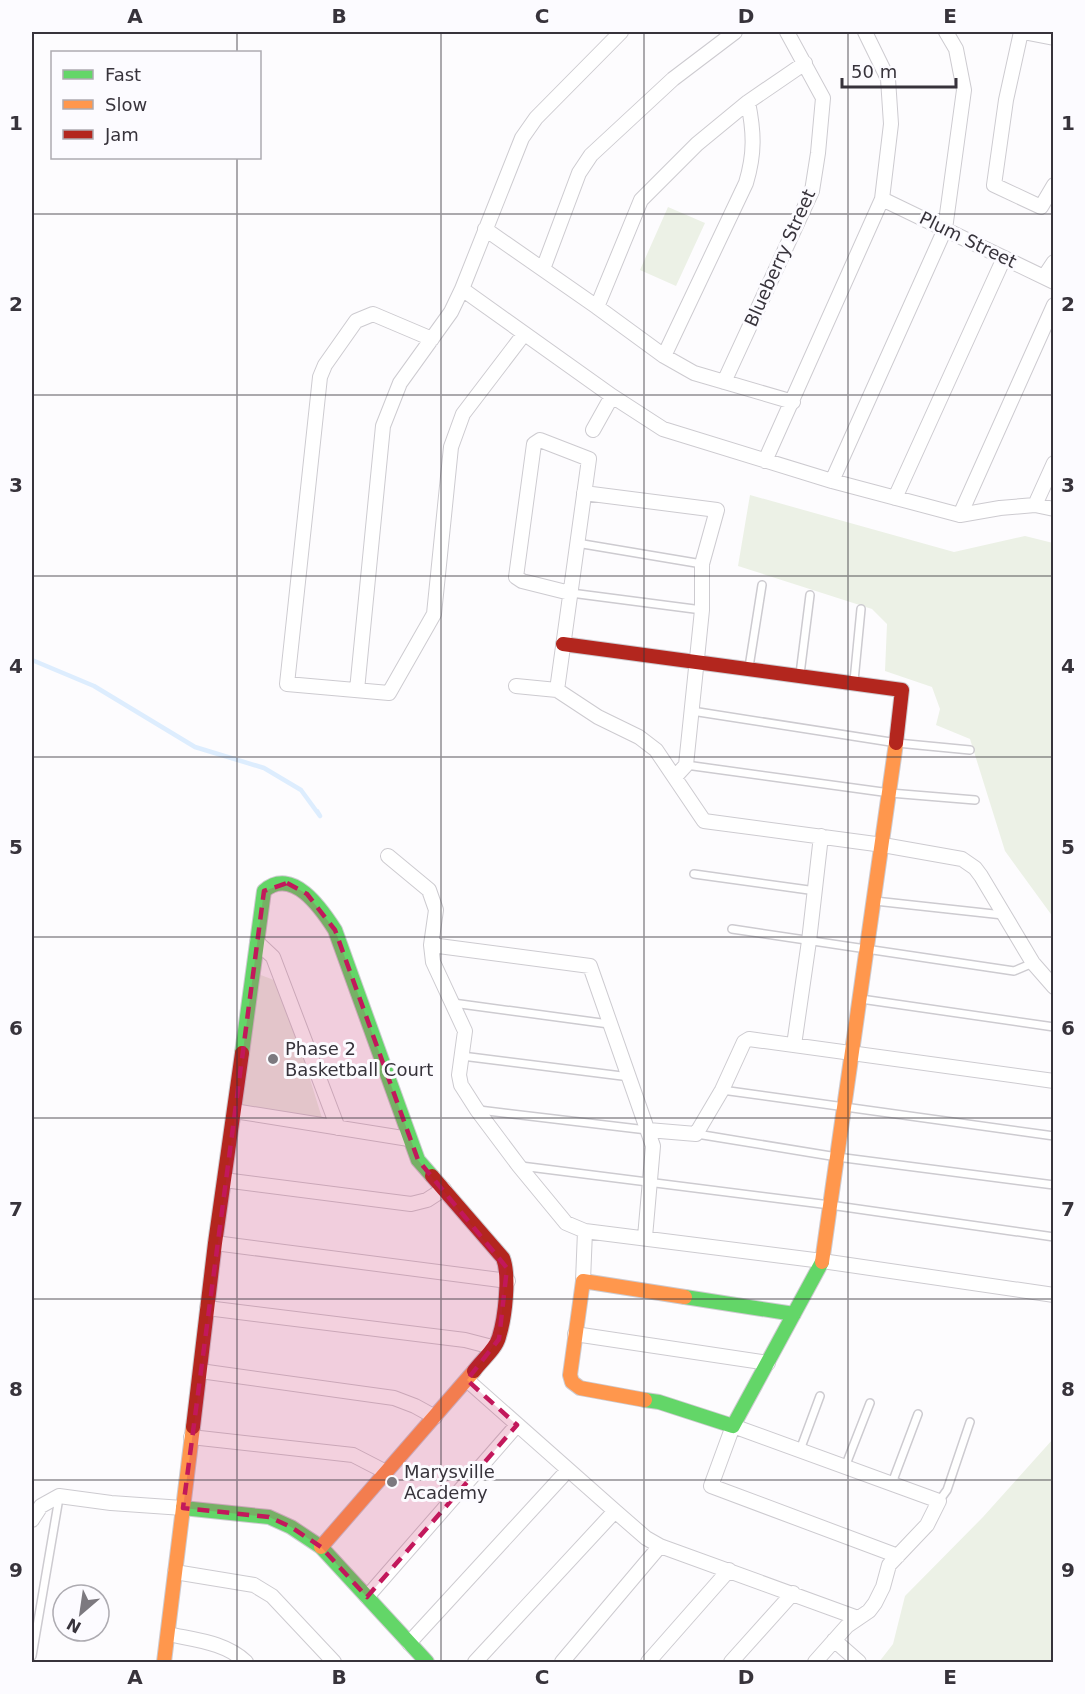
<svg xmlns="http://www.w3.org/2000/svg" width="1085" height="1694" font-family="'DejaVu Sans',sans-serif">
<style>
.green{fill:#ecf1e6}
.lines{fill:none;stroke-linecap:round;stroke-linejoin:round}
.stream{stroke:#ddedfe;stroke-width:4.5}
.lane-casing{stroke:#cdcbd0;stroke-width:10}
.street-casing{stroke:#cdcbd0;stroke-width:16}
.fast-casing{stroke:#cdcbd0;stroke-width:16}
.slow-casing{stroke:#cdcbd0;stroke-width:16}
.jam-casing{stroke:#cdcbd0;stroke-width:16}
.lane{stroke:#fff;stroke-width:7}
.street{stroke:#fff;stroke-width:14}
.fast{stroke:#63d668;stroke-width:14}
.slow{stroke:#ff974d;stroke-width:14}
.jam{stroke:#b3261e;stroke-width:14}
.marked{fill:#c2185b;fill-opacity:0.2;stroke:#c2185b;stroke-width:4.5;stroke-dasharray:12 8;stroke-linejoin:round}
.grid{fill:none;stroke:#37333b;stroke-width:1.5;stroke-opacity:0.55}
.poi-dot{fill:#7c797f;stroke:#fcfbff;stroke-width:2}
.labels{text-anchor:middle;stroke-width:6;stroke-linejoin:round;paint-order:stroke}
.street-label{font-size:18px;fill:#37333b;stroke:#fcfbff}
.poi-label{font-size:18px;fill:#37333b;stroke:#fcfbff;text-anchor:start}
.neatline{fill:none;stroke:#37333b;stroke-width:2}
.grid-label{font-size:20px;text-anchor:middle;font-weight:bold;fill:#37333b}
</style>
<rect width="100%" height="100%" fill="#fdfcfe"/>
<path class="green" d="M668 207 705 223 676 286 640 270Z
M750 495 954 552 1025 536 1053 543V917L1005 851 970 739 936 725 940 709 932 687 885 671 887 624 872 609 738 566Z
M258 974 274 980 297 1037 322 1118 242 1107Z
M1053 1439V1662H879L893 1644 905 1596 983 1517Z"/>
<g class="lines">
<path class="stream" d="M32 660 94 686 195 747 264 768 301 790 320 816 317 811"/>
<g class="lane-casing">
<path id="lane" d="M577 543 702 564
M571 593 702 610
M749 667 762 585
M800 674 810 595
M854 681 861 609
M692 711 897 743 970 750
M686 765 890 793 975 800
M694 874 816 891
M875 901 1003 915
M732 929 1014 971 1033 963
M861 999 1054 1027
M453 1003 609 1024
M462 1056 630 1077
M722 1090 1054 1136
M479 1110 647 1130
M697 1134 837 1157 1054 1185
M521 1166 830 1205 1054 1237
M800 1450 820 1396
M845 1467 870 1403
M892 1483 918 1414
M939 1501 947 1490 970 1422
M32 1656 59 1498"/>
</g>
<g class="street-casing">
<path id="street" d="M1021 32 1006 100 994 185 1041 207 1054 185
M1023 32 1054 38
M882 199 1054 282
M485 229 597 307 664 356 694 373 793 402
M543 269 579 173 591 155 673 79 735 32
M1044 277 1054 262
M462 289 612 396 663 429 832 481 960 515 1000 508 1035 505 1054 509
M597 307 641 200 697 144 748 102 805 63
M432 339 373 314 356 321 325 365 320 377 287 684 389 693 434 614 451 447 463 414 524 334
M664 356 746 183C755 153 754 132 748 102
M724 382 812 191 818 153 823 98 787 32
M593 430 612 396
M765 461 882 199 891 124 888 79 865 32
M832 481 945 229 964 90 956 49 946 32
M584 493 717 510 702 564V610L686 765 675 777
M895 498 1004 258
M1035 505 1054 463
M960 515 1054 305
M516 686 557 690 598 717 639 737 656 750 704 821 883 845 962 859 975 868 981 876 1033 963 1054 987
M357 690 383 426 400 383 451 312 462 289 522 138 536 118 621 32
M557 690 589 459 540 440 534 444 516 577 522 581 570 593
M388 856 429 890 436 910 431 945 433 962 465 1031 459 1075 461 1085 477 1110 519 1166 566 1223 585 1231 822 1261 1054 1295
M257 942 273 957 338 1128
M431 945 590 966 653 1146 645 1237
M794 1045 809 941 821 836
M234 1111 409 1139
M648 1130 696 1134 722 1090 744 1042 749 1039 1054 1081
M224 1180 411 1204 427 1200 444 1189
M215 1243 508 1281
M583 1281 585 1231
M207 1308 465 1340 492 1347
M575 1334 768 1363
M200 1371 394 1398 415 1406 435 1417
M467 1380 615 1511 646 1538 660 1546 858 1618
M191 1437 353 1455 386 1472
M32 1520 41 1506 59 1496 111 1503 183 1508
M175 1572 254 1585 272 1596 334 1662
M367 1597 517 1425
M168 1634C195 1640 225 1642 246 1662
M834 1640 859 1662
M409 1643 568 1470
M475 1662 615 1511
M562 1662 660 1546
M648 1662 729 1570
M731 1662 793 1593
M815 1662 847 1626 869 1611 875 1603 883 1587 889 1565 927 1525 939 1501 733 1426 711 1486 898 1556"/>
</g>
<g class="fast-casing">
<path id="fast" d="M242 1053 264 891C292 866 321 908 335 930L418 1160 432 1176
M685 1297 794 1314
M645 1400 659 1402 733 1426 822 1262
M183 1508 269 1517 291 1527 321 1547 427 1662"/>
</g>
<g class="slow-casing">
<path id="slow" d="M822 1262 896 743
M645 1400 580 1388 572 1382 570 1375 583 1281 685 1297
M321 1547 474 1371
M164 1662 193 1427"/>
</g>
<g class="jam-casing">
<path id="jam" d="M563 644 902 690 896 743
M432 1176 503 1258C510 1276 505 1318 499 1337 496 1349 481 1361 474 1371
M193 1427 215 1243 242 1053"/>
</g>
<use href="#lane" class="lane"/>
<use href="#street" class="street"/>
<use href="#fast" class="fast"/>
<use href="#slow" class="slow"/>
<use href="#jam" class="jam"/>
</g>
<path class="marked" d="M287 883 307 894 335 930 418 1160 507 1268 499 1339 467 1380 517 1425 367 1597 321 1547 291 1527 269 1517 183 1508 264 891Z"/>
<path class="grid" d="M237 32V52M441 32V1662M644 32V1662M848 32V1662M237 158V1662M32 214H1054M32 395H1054M32 576H1054M32 757H1054M32 937H1054M32 1118H1054M32 1299H1054M32 1480H1054"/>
<g class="poi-dot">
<circle cx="273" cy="1059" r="6"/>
<circle cx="392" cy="1482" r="6"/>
</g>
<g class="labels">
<g class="street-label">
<text transform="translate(968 240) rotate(26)" y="6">Plum Street</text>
<text transform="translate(780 258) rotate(-66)" y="6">Blueberry Street</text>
</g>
<g class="poi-label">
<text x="285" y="1055">Phase 2<tspan x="285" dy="21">Basketball Court</tspan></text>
<text x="404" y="1478">Marysville<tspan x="404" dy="21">Academy</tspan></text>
</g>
</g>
<rect width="1085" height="1694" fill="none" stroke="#fcfbff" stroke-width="66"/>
<rect x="51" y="51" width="210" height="108" fill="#fcfbff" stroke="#adabb1" stroke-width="1.5"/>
<rect x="63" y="70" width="30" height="9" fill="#63d668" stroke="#adabb1" stroke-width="1.5"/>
<text x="105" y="81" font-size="18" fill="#37333b">Fast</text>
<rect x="63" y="100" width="30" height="9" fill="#ff974d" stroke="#adabb1" stroke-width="1.5"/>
<text x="105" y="111" font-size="18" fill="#37333b">Slow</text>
<rect x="63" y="130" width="30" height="9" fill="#b3261e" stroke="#adabb1" stroke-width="1.5"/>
<text x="105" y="141" font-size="18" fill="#37333b">Jam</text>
<g transform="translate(81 1613) rotate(209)"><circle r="28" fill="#fcfbff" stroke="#adabb1" stroke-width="1.5"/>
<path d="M0-4.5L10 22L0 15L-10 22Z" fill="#7c797f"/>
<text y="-9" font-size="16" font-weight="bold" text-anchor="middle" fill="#37333b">N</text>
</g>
<path d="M842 78v9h114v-9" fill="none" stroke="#37333b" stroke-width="3"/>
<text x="851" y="78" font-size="18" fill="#37333b" stroke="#fcfbff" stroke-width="4.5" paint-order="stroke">50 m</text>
<rect x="33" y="33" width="1019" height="1628" class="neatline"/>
<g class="grid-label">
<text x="135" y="23">A</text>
<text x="339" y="23">B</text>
<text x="542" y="23">C</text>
<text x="746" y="23">D</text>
<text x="950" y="23">E</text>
<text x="16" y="130">1</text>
<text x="1068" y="130">1</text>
<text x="16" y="311">2</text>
<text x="1068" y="311">2</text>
<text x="16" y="492">3</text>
<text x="1068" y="492">3</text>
<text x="16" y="673">4</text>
<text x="1068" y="673">4</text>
<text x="16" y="854">5</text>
<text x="1068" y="854">5</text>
<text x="16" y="1035">6</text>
<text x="1068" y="1035">6</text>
<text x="16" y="1216">7</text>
<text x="1068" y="1216">7</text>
<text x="16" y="1396">8</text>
<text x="1068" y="1396">8</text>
<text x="16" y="1577">9</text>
<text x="1068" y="1577">9</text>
<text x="135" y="1684">A</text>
<text x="339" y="1684">B</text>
<text x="542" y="1684">C</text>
<text x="746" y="1684">D</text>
<text x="950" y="1684">E</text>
</g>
</svg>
